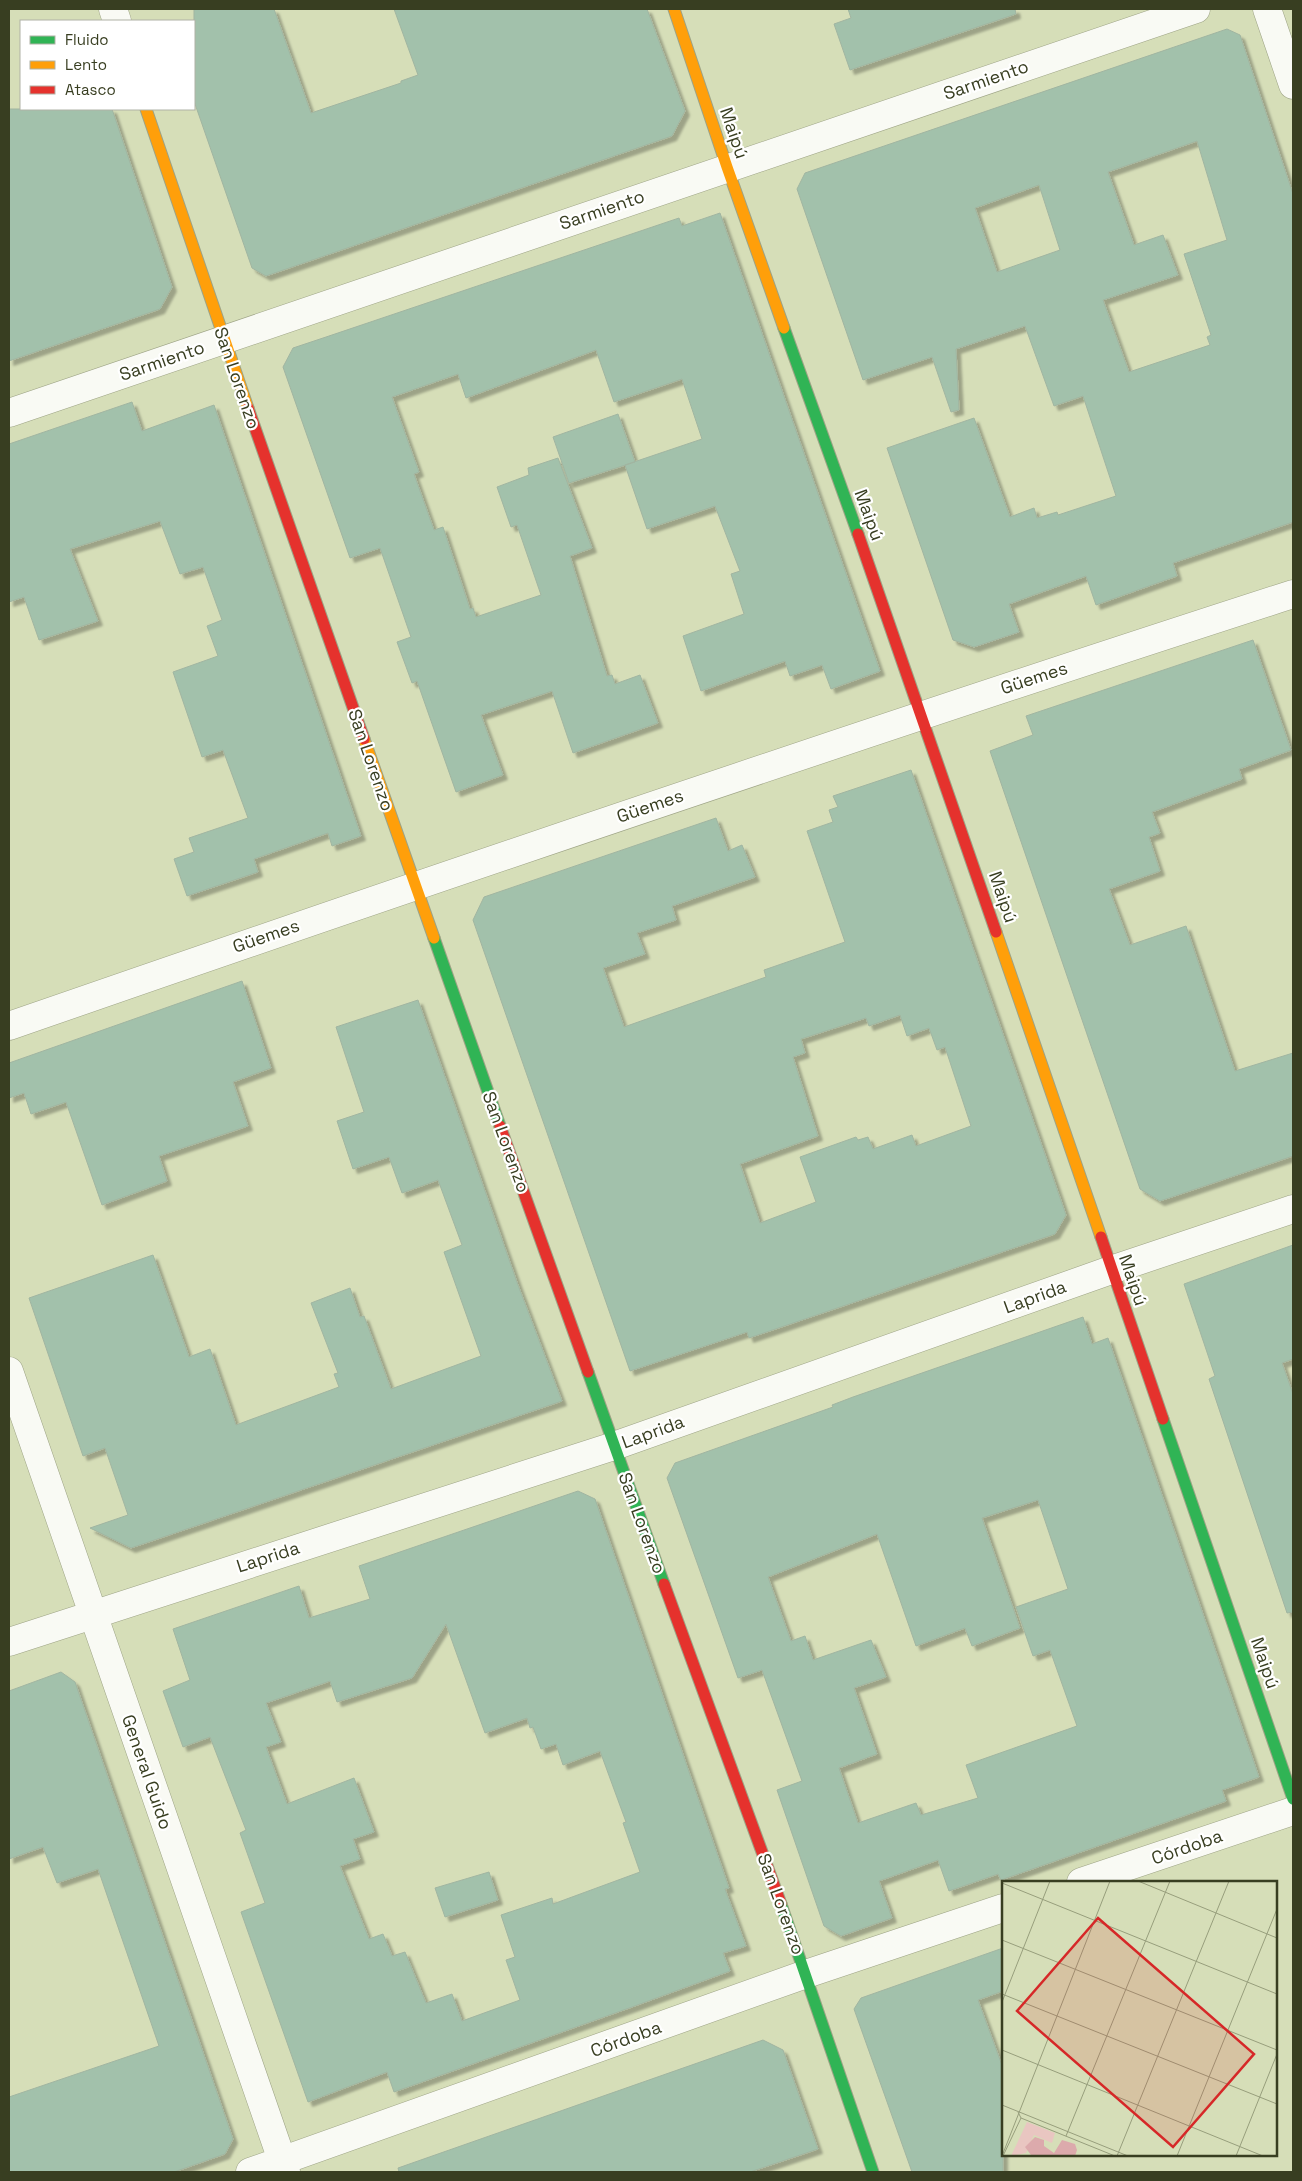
<svg xmlns="http://www.w3.org/2000/svg" width="1302" height="2181" font-family="'Space Grotesk',sans-serif">
<style>
.building{fill:#a2c1ab;stroke:#a1b5a1;fill-rule:evenodd;filter:url(#shadow)}
.lines{fill:none;stroke-linecap:round;stroke-linejoin:round}
.street-casing{stroke:#9da385;stroke-width:29}
.fast-casing{stroke:#9da385;stroke-width:13}
.slow-casing{stroke:#9da385;stroke-width:13}
.jam-casing{stroke:#9da385;stroke-width:13}
.street{stroke:#f9faf4;stroke-width:28}
.fast{stroke:#30b455;stroke-width:11}
.slow{stroke:#ff9f0a;stroke-width:11}
.jam{stroke:#e5322d;stroke-width:11}
.labels{text-anchor:middle;stroke-width:4.5;stroke-linejoin:round;paint-order:stroke}
.street-label{font-size:18px;fill:#383e21;stroke:#fff}
.inset-road{fill:none;stroke:#979e7c;stroke-width:1}
.view{fill:#d62828;fill-opacity:0.15;stroke:#d62828;stroke-width:2.5}
.inset-edge{fill:none;stroke:#383e21;stroke-width:2.5}
</style>
<defs>
<filter id="shadow"><feDropShadow dx="4.5" dy="4.5" stdDeviation="1" flood-color="#0004"/></filter>
</defs>
<rect width="100%" height="100%" fill="#d6deb8"/>
<path class="building" d="M194 9H274L311 113 401 83V81L418 75 394 9H647L685 111 672 136 266 276 252 268 194 101Z
M848 9H1015L1016 14 850 70 834 24 851 18Z
M1227 29 1240 35 1293 194V522L1173 563 1177 576 1096 605 1086 576 1009 604 1019 632 974 647 953 640 887 448 974 418 1010 517 1034 508 1037 518 1057 512 1058 515 1116 496 1083 396 1054 406 1025 326 956 349 959 410 951 412 932 357 863 380 797 189 805 173ZM1197 141 1227 240 1184 254 1211 335 1207 337 1210 345 1129 372 1103 300 1178 275 1163 235 1134 245 1108 172ZM1039 185 1060 250 997 272 975 208Z
M9 109H112L172 287 160 309 9 361Z
M720 213 880 671 831 689 822 665 790 676 785 661 701 691 683 636 744 614 731 574 740 571 715 506 647 529 625 465 702 439 682 379 614 402 596 350 466 398 458 374 392 397 419 472 414 474 434 530 443 527 470 609 473 608 476 617 541 595 517 525 511 527 497 487 529 475 528 468 558 458 592 548 570 556 607 676 612 675 615 684 640 675 658 723 573 753 552 691 481 715 503 775 456 792 417 681 412 683 397 642 411 637 380 548 350 558 283 367 293 348 326 337 679 218 682 226Z
M132 402 142 431 214 405 361 836 332 846 328 833 254 859 258 872 187 896 174 859 194 852 189 838 248 818 223 750 202 757 173 672 218 656 207 626 222 620 203 567 180 574 160 521 70 549 98 621 39 640 24 597 9 602V444Z
M618 414 635 462 569 483 553 437Z
M1253 640 1291 750 1239 769 1242 779 1152 812 1160 833 1149 837 1160 871 1109 889 1130 945 1186 926 1235 1071 1293 1053V1156L1160 1201 1140 1189 990 751 1033 735 1026 716Z
M911 770 1066 1215 1055 1234 749 1338 747 1332 630 1371 473 920 484 897 716 818 728 851 742 845 755 877 672 906 676 920 637 933 645 954 603 968 624 1027 766 977 764 970 845 942 807 831 833 822 829 810 838 807 833 796ZM900 1015 907 1036 929 1028 937 1050 945 1047 971 1126 916 1146 912 1135 873 1149 868 1137 858 1140 856 1137 800 1157 816 1202 760 1223 740 1164 818 1136 793 1057 805 1053 801 1039 866 1018 869 1026Z
M242 981 271 1068 233 1082 248 1126 159 1156 167 1181 102 1205 66 1102 31 1114 24 1093 9 1098V1063Z
M418 1000 518 1285 562 1401 131 1548 90 1528 128 1515 105 1448 83 1456 29 1298 153 1255 189 1357 210 1349 236 1425 339 1387 334 1374 338 1373 311 1303 350 1288 360 1317 364 1316 391 1389 481 1356 444 1252 462 1245 438 1180 402 1193 389 1157 353 1169 337 1121 364 1112 336 1027Z
M1293 1245V1359L1282 1363 1293 1394V1612L1287 1613 1209 1379 1215 1376 1184 1284Z
M1083 1317 1092 1344 1108 1338 1259 1777 1222 1790 1226 1801 1001 1880 998 1874 949 1891 938 1860 879 1881 892 1918 841 1936 824 1926 777 1790 802 1781 762 1670 738 1678 667 1478 675 1463 833 1407 832 1405 853 1397ZM1038 1500 1068 1589 1016 1607 1033 1656 1050 1650 1077 1726 966 1765 978 1798 921 1815 916 1803 858 1823 839 1768 877 1754 854 1688 886 1677 871 1640 813 1660 805 1636 791 1641 768 1577 877 1534 916 1646 965 1628 972 1646 1020 1628 982 1518Z
M578 1491 595 1499 729 1888 725 1889 746 1946 723 1953 730 1971 632 2007 394 2092 387 2072 308 2102 241 1912 265 1903 240 1833 246 1830 210 1737 183 1747 163 1691 190 1680 173 1629 299 1586 309 1618 370 1599 359 1566ZM446 1624 485 1733 527 1718 530 1728 533 1727 541 1749 556 1744 563 1765 600 1751 626 1822 623 1823 640 1872 553 1904 552 1898 501 1915 515 1957 506 1960 520 2000 462 2021 452 1994 426 2003 405 1952 392 1956 383 1934 369 1939 340 1866 360 1859 353 1839 374 1832 354 1778 287 1804 266 1747 281 1742 266 1703 330 1681 337 1702 412 1678Z
M61 1672 75 1682 233 2139 225 2154 174 2172H9V2097L159 2046 98 1869 57 1883 43 1847 9 1859V1691Z
M489 1872 498 1900 445 1917 435 1888Z
M1003 1948V1991L978 2000 1003 2068V2172H912L854 2009 861 1998Z
M763 2040 783 2050 818 2149 750 2172H399L398 2168Z"/>
<g class="lines">
<g class="street-casing">
<path id="street" d="M113 9 117 21
M1267 9 1293 85
M9 413 1196 9
M9 1026C436 878 863 733 1293 594
M9 1371 286 2172
M9 1642 614 1446 1111 1270 1293 1209
M1081 1882 1293 1811
M250 2172 806 1974 1003 1908"/>
</g>
<g class="fast-casing">
<path id="fast" d="M784 328 858 534
M434 938 500 1126
M588 1372 664 1584
M1163 1419 1293 1799
M781 1904 873 2172"/>
</g>
<g class="slow-casing">
<path id="slow" d="M674 9 727 167 784 328
M146 109 248 408
M364 739 434 938
M996 932 1101 1237"/>
</g>
<g class="jam-casing">
<path id="jam" d="M248 408 364 739
M858 534 996 932
M500 1126 588 1372
M1101 1237 1163 1419
M664 1584 781 1904"/>
</g>
<use href="#street" class="street"/>
<use href="#fast" class="fast"/>
<use href="#slow" class="slow"/>
<use href="#jam" class="jam"/>
</g>
<g class="labels">
<g class="street-label">
<text transform="translate(986 80) rotate(-19)" y="6">Sarmiento</text>
<text transform="translate(734 133) rotate(71)" y="6">Maipú</text>
<text transform="translate(602 210) rotate(-19)" y="6">Sarmiento</text>
<text transform="translate(162 361) rotate(-19)" y="6">Sarmiento</text>
<text transform="translate(237 378) rotate(71)" y="6">San Lorenzo</text>
<text transform="translate(869 515) rotate(70)" y="6">Maipú</text>
<text transform="translate(1034 678) rotate(-18)" y="6">Güemes</text>
<text transform="translate(371 760) rotate(71)" y="6">San Lorenzo</text>
<text transform="translate(650 806) rotate(-19)" y="6">Güemes</text>
<text transform="translate(1003 897) rotate(71)" y="6">Maipú</text>
<text transform="translate(266 936) rotate(-19)" y="6">Güemes</text>
<text transform="translate(506 1142) rotate(70)" y="6">San Lorenzo</text>
<text transform="translate(1133 1280) rotate(71)" y="6">Maipú</text>
<text transform="translate(1035 1297) rotate(-20)" y="6">Laprida</text>
<text transform="translate(653 1432) rotate(-20)" y="6">Laprida</text>
<text transform="translate(642 1523) rotate(70)" y="6">San Lorenzo</text>
<text transform="translate(268 1557) rotate(-18)" y="6">Laprida</text>
<text transform="translate(1265 1663) rotate(71)" y="6">Maipú</text>
<text transform="translate(147 1772) rotate(71)" y="6">General Guido</text>
<text transform="translate(1187 1847) rotate(-19)" y="6">Córdoba</text>
<text transform="translate(781 1904) rotate(70)" y="6">San Lorenzo</text>
<text transform="translate(626 2039) rotate(-20)" y="6">Córdoba</text>
</g>
</g>
<g transform="translate(1002 1881)">
<rect width="275" height="275" fill="#d6deb8"/>
<path d="M25 241 53 252 50 262 32 254 24 272 9 275Z" fill="#e9c6c1"/>
<path d="M33 256 42 259V265L52 272 60 259 73 263 75 269 73 275 29 274 23 266Z" fill="#dcaaac"/>
<path class="inset-road" d="M136 0 275 57M0 2 275 113M0 59 275 169M0 113 275 223M0 121 48 0M0 169 261 275M0 224 126 275M16 231 19 237 113 275M64 255 168 0M0 275 108 0M1 275 19 237M115 275 227 0M175 275 275 28M234 275 275 173"/>
<path class="view" d="M96 37 252 173 171 266 15 130Z"/>
<rect width="275" height="275" class="inset-edge"/>
</g>
<rect width="1302" height="2181" fill="none" stroke="#383e21" stroke-width="20"/>
<rect x="20" y="20" width="175" height="90" fill="#ffffff" stroke="#afb2a6"/>
<rect x="30" y="36" width="25" height="8" fill="#30b455" stroke="#afb2a6"/>
<text x="65" y="45" font-size="15" fill="#383e21">Fluido</text>
<rect x="30" y="61" width="25" height="8" fill="#ff9f0a" stroke="#afb2a6"/>
<text x="65" y="70" font-size="15" fill="#383e21">Lento</text>
<rect x="30" y="86" width="25" height="8" fill="#e5322d" stroke="#afb2a6"/>
<text x="65" y="95" font-size="15" fill="#383e21">Atasco</text>
</svg>
